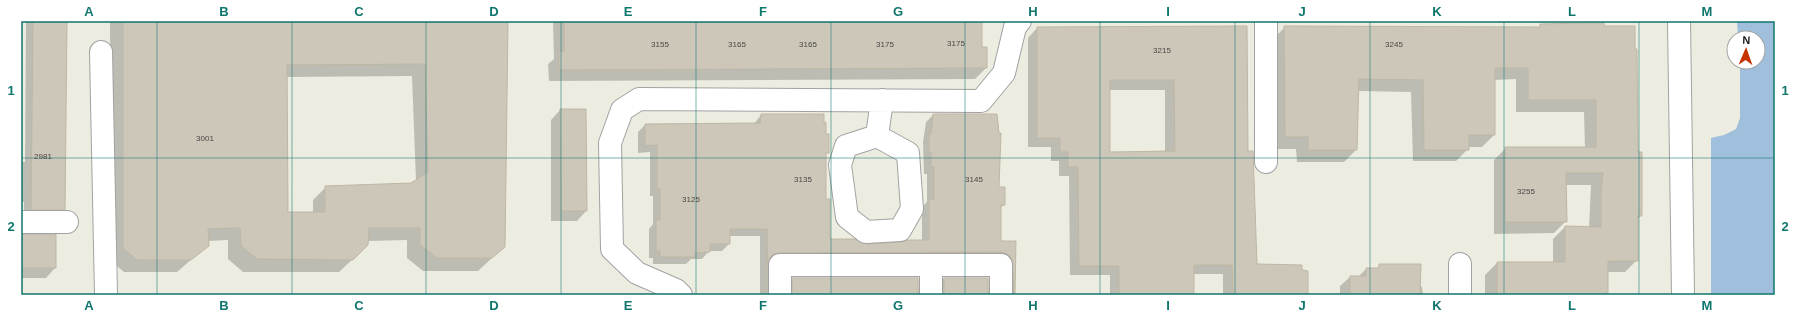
<svg xmlns="http://www.w3.org/2000/svg" width="1796" height="316" font-family="Helvetica,sans-serif">
<style>
.water{fill:#9fbfdc}
.shadow{fill:#0003;fill-rule:evenodd}
.building{fill:#cdc7ba;stroke:#bfb6a3;fill-rule:evenodd}
.lines{fill:none;stroke-linecap:round;stroke-linejoin:round}
.minor-casing{stroke:#a2a2a2;stroke-width:24}
.minor{stroke:#fff;stroke-width:22}
.grid{fill:none;stroke:#0f766e;stroke-width:1;stroke-opacity:0.55}
.labels{text-anchor:middle;stroke-width:4;stroke-linejoin:round;paint-order:stroke}
.number-label{font-size:8px;fill:#484643}
.neatline{fill:none;stroke:#0f766e;stroke-width:1.5}
.grid-label{font-size:13px;text-anchor:middle;font-weight:bold;fill:#0f766e}
</style>
<rect width="100%" height="100%" fill="#edece0"/>
<path class="water" d="M1737 21H1775V295H1711V138L1724 135 1736 129 1740 118V62H1758V38H1738Z"/>
<path class="shadow" d="M26 21H66L64 209 57 217H24V202H21V162H25Z
M110 21H507L504 247 478 271H423L407 258V240L368 241 354 258 339 272H243L228 259V240L208 241V245L177 272H124L111 261ZM412 76 416 181 412 184 326 187 313 200V213H287L286 77Z
M553 21H981V48H986V68L975 79 549 81 548 64 554 59Z
M1540 25 1637 153 1641 215 1637 220V260L1625 272H1607V295H1485V275L1497 263H1553V239L1565 227 1589 228 1591 185H1565L1566 221 1554 233 1494 234V160L1506 148H1585L1584 112H1516V79L1494 80V135L1482 147H1468V149L1456 161H1413L1411 92 1358 91 1356 150 1344 162H1297L1296 149H1274L1273 39 1285 27 1538 28Z
M1246 27 1247 152 1256 265 1301 271 1307 295H1223V274H1193V295H1110V275H1070L1069 176H1059V161H1051V147H1028V38L1037 28ZM1109 90H1165V152L1109 153Z
M560 110 586 211 577 221H551V120Z
M761 115 825 135 828 152 825 155V200L829 240 867 245 922 241V207L927 202V174H924L923 142 926 122 933 115 997 188 1004 205 1000 208V242H1015L1014 295H1007V273L772 259 768 261 767 264 768 295H760V236H729V244L722 251H709L702 259H691L686 264H653V258H649V229L653 224V196H650V152L638 153V132L645 125 754 124Z
M21 235 55 268 46 278H21Z
M1379 266 1422 287 1423 295H1340V286L1350 277H1358L1366 269H1376Z
M793 278H918L919 295H785L786 286Z
M944 278H988L989 295H937V286Z"/>
<path class="building" d="M33 21H67L65 210H31Z
M123 21H508L505 247 492 258H437L420 245V228H369L368 245 353 260 257 259 241 246 240 228 208 229 209 246 191 260H137L123 248ZM425 64 428 172 411 183 325 186V212H288L287 65Z
M564 21H982V47H987V68L559 70V51L564 52Z
M1586 23H1604V26H1635V49H1637L1638 152H1642V216H1638V261H1608V293H1605V295H1497V262H1565V226L1601 227V190L1603 173H1566L1567 222H1505V147H1596V100H1528V68H1495V135H1469V150H1424L1423 80 1359 79 1357 150H1308V137H1285L1284 26 1540 27V24Z
M1247 26 1248 151H1253L1257 264 1302 265V270L1308 271V295H1233L1232 265H1194V295H1119V266H1079L1078 167H1068V152H1060V138H1037V27ZM1110 80H1174L1175 151 1110 152Z
M560 109H586L587 211H561Z
M761 114H824V123L826 122V134H829V153H826V199H830V239H855L867 244 901 242 907 240H929V199H934V167H931V152H929V134H931L933 114H997L999 133H1001L999 187H1005V205H1001V241H1016L1015 295H1014L1012 259 1008 254 1001 252 780 253 773 254 769 259 768 295 767 229H730V244H710V252L695 253V257H660V251H656V220H660V189H657V145L645 146V124L760 123Z
M21 234H56V268H21Z
M1379 264H1421L1420 295H1350V276H1366V268H1379Z
M792 278H918V295H792Z
M944 278H988V295H944Z"/>
<g class="lines">
<g class="minor-casing">
<path id="minor" d="M1679 21 1683 295
M101 52 106 295
M877 136 908 153 912 209 900 230 866 232 847 217 840 165 846 146 877 136 882 100
M1266 162V21
M21 222H67
M1460 264V295
M931 265V295
M681 295 676 290 637 273 612 249 610 143 622 110 639 99 981 101 1004 73 1015 27 1020 21
M780 295V265H1001V295"/>
</g>
<use href="#minor" class="minor"/>
</g>
<path class="grid" d="M157 21V295M292 21V295M426 21V295M561 21V295M696 21V295M831 21V295M965 21V295M1100 21V295M1235 21V295M1370 21V295M1504 21V295M1639 21V295M21 158H1775"/>
<g class="labels">
<g class="number-label">
<text x="956" y="46">3175</text>
<text x="660" y="47">3155</text>
<text x="737" y="47">3165</text>
<text x="808" y="47">3165</text>
<text x="885" y="47">3175</text>
<text x="1394" y="47">3245</text>
<text x="1162" y="53">3215</text>
<text x="205" y="141">3001</text>
<text x="43" y="159">2981</text>
<text x="803" y="182">3135</text>
<text x="974" y="182">3145</text>
<text x="1526" y="194">3255</text>
<text x="691" y="202">3125</text>
</g>
</g>
<rect width="1796" height="316" fill="none" stroke="#ffffff" stroke-width="44"/>
<g transform="translate(1746 50) rotate(2)"><circle r="19" fill="#ffffff" stroke="#a4a4a4"/>
<path d="M0-3L7 15L0 10L-7 15Z" fill="#c63300"/>
<text y="-6" font-size="11" font-weight="bold" text-anchor="middle" fill="#1b1b1b">N</text>
</g>
<rect x="22" y="22" width="1752" height="272" class="neatline"/>
<g class="grid-label">
<text x="89" y="16">A</text>
<text x="224" y="16">B</text>
<text x="359" y="16">C</text>
<text x="494" y="16">D</text>
<text x="628" y="16">E</text>
<text x="763" y="16">F</text>
<text x="898" y="16">G</text>
<text x="1033" y="16">H</text>
<text x="1168" y="16">I</text>
<text x="1302" y="16">J</text>
<text x="1437" y="16">K</text>
<text x="1572" y="16">L</text>
<text x="1707" y="16">M</text>
<text x="11" y="95">1</text>
<text x="1785" y="95">1</text>
<text x="11" y="231">2</text>
<text x="1785" y="231">2</text>
<text x="89" y="310">A</text>
<text x="224" y="310">B</text>
<text x="359" y="310">C</text>
<text x="494" y="310">D</text>
<text x="628" y="310">E</text>
<text x="763" y="310">F</text>
<text x="898" y="310">G</text>
<text x="1033" y="310">H</text>
<text x="1168" y="310">I</text>
<text x="1302" y="310">J</text>
<text x="1437" y="310">K</text>
<text x="1572" y="310">L</text>
<text x="1707" y="310">M</text>
</g>
</svg>
